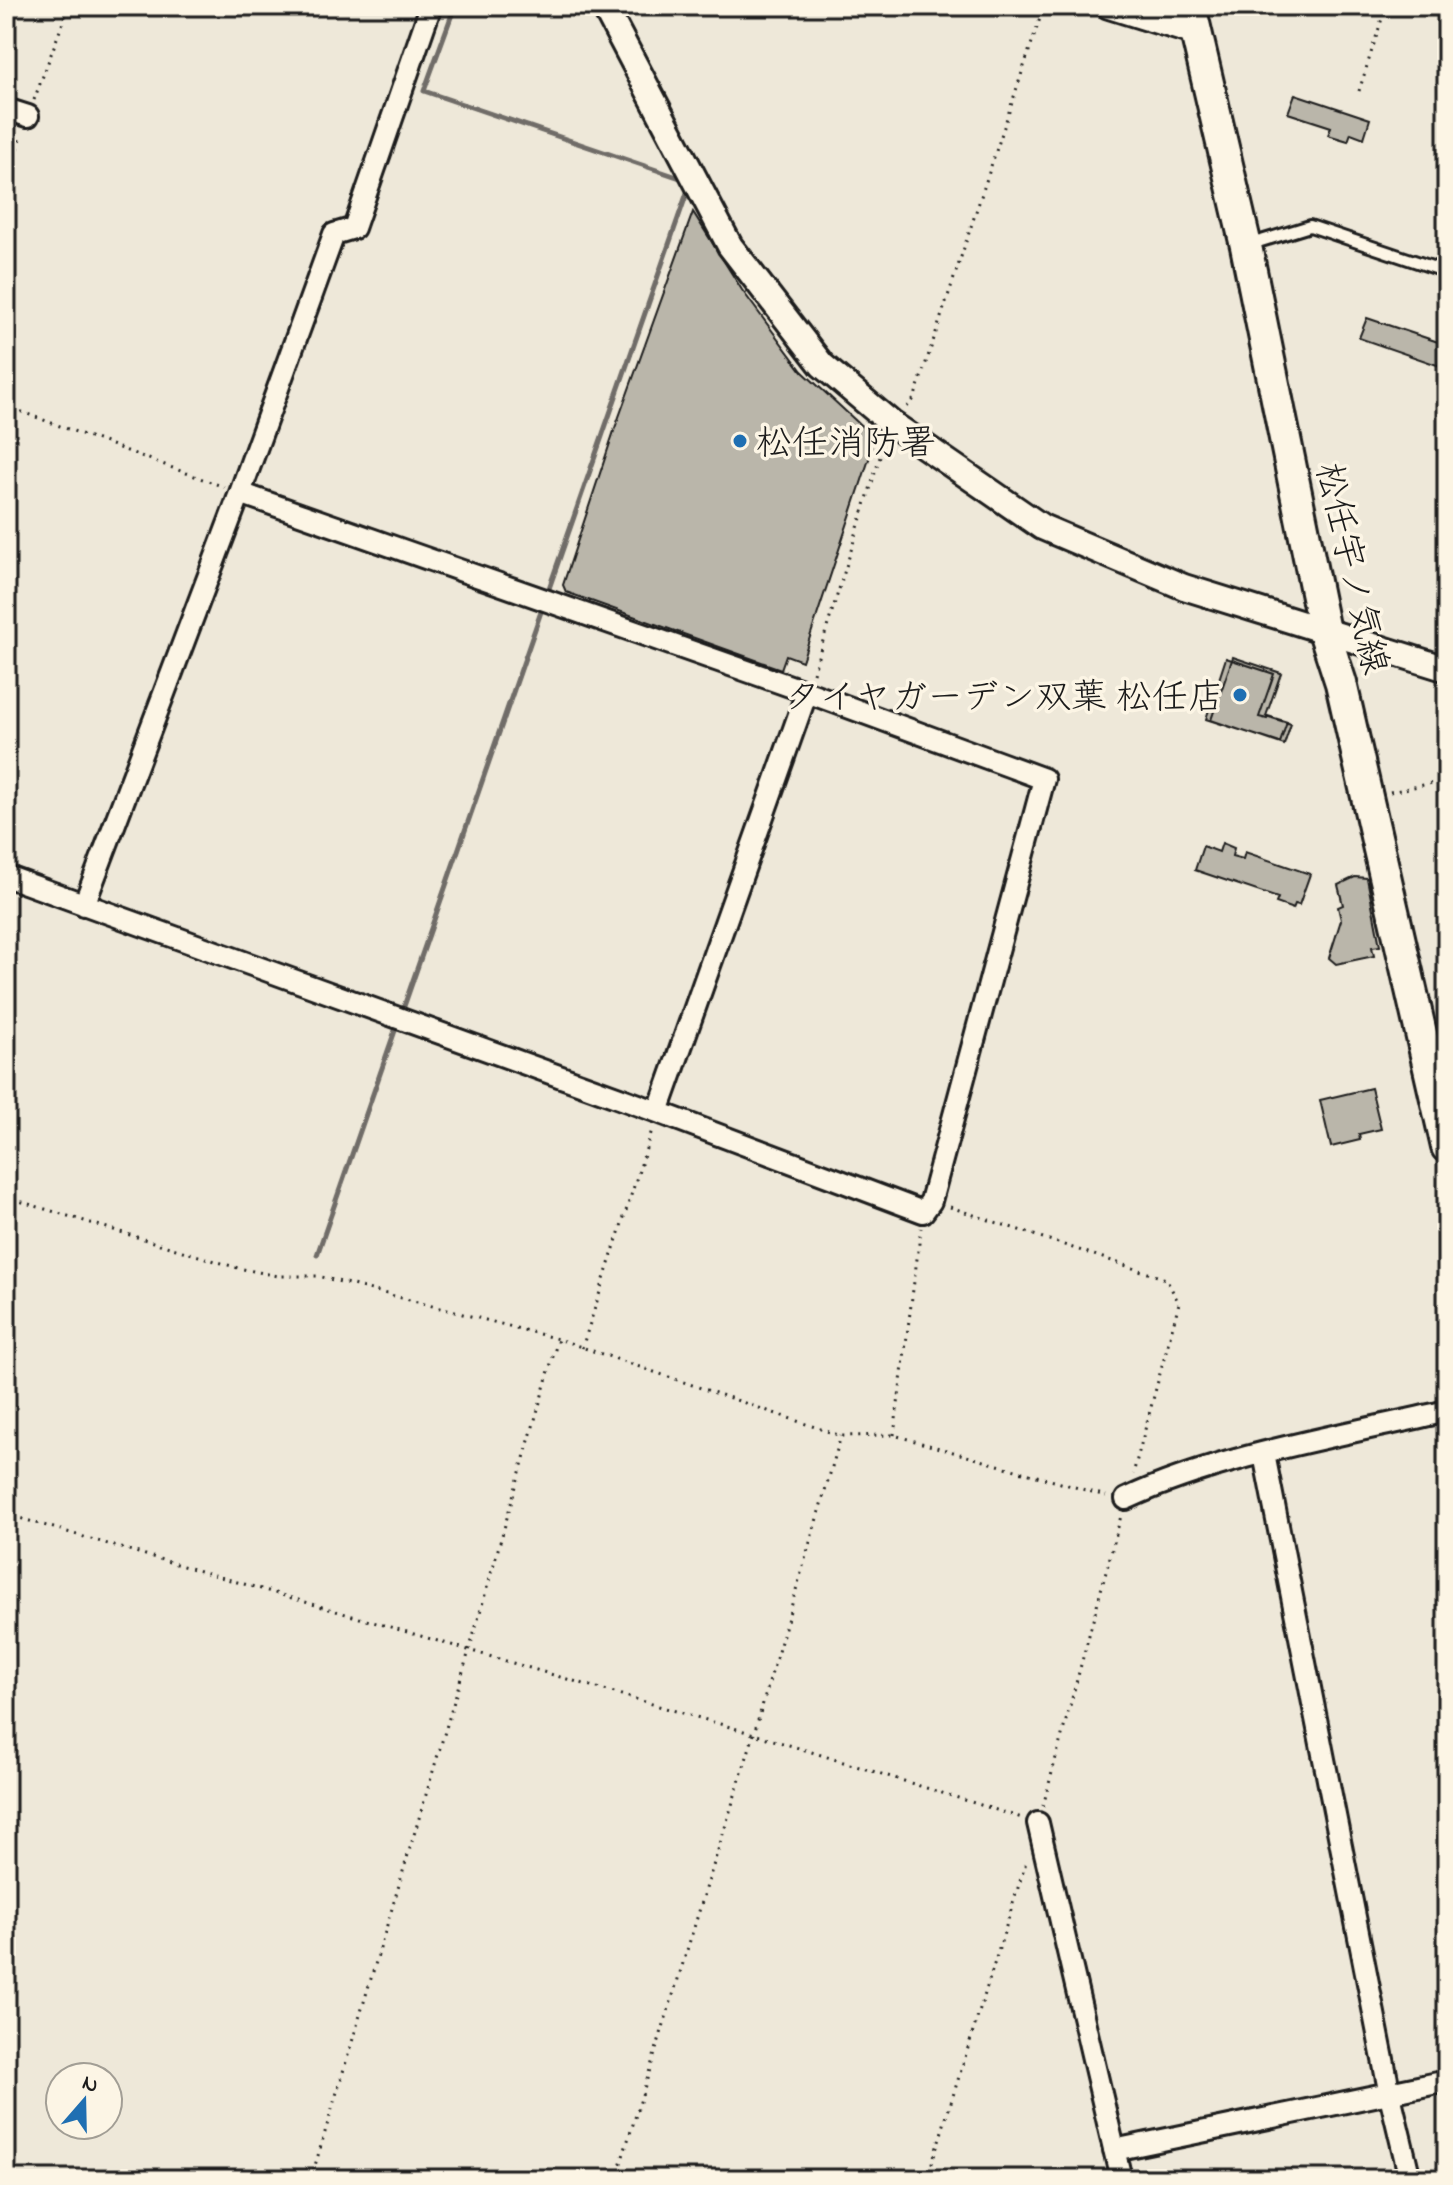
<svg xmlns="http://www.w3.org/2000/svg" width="1453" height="2185" font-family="'Indie Flower','Klee One',sans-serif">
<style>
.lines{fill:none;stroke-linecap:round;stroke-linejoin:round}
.stream{stroke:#6f6c67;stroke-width:5}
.building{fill:#bab6aa;stroke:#1c1c1c;stroke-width:2}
.service-casing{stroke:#1c1c1c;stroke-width:16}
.minor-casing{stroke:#1c1c1c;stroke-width:26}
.tertiary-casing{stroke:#1c1c1c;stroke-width:30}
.primary-casing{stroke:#1c1c1c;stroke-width:36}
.path{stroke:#1c1c1c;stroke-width:3;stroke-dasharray:2 6;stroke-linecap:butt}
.service{stroke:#fcf5e5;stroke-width:10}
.minor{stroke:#fcf5e5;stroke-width:20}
.tertiary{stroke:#fcf5e5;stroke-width:24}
.primary{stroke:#fcf5e5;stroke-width:30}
.poi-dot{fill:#1f6fb2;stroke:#fcf5e5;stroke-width:3}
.labels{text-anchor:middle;stroke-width:7;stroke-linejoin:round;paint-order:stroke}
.poi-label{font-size:36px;fill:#1c1c1c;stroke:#fcf5e5;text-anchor:start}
.street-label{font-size:36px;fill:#1c1c1c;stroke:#fcf5e5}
</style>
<rect width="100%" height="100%" fill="#eee8d9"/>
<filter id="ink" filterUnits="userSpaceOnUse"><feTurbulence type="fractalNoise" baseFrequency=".0125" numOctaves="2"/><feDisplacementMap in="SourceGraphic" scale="16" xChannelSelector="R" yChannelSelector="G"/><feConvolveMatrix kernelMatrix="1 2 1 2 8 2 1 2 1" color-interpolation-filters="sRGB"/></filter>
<g filter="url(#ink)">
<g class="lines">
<path class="stream" d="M455 6 424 91 686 180
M546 597 689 187
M402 1012 543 606
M317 1255 398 1022"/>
</g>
<path class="building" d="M1295 94 1370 119 1364 138 1351 133 1348 141 1328 135 1331 127 1288 113Z
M693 212 742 290 802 371 868 432 872 450 802 661 786 655 781 669 566 592 563 585 615 428Z
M1367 318 1447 345 1440 366 1359 338Z
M1233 657 1281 673 1266 716 1291 724 1284 745 1211 720Z
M1226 658 1274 674 1259 717 1267 719 1268 716 1287 722 1280 743 1206 719Z
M1222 843 1234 848 1232 856 1243 859 1245 852 1310 874 1299 905 1295 904 1293 909 1276 903 1278 898 1195 870 1203 846 1219 852Z
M1355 877 1367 878 1380 946 1372 947 1374 956 1336 964 1329 958 1341 920 1338 907 1343 905 1338 885Z
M1371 1088 1381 1129 1359 1134 1360 1140 1331 1147 1320 1100Z"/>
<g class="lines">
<g class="service-casing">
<path id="service" d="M1248 245 1310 226 1447 272"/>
</g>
<g class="minor-casing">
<path id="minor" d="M6 109 28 116
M6 876 658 1112 923 1212 931 1201 1044 779 807 692 240 493
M84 905 240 493 334 234 354 228 431 6
M658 1112 807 692
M1264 1454 1390 2095 1410 2179
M1126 1499C1221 1455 1344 1435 1447 1411
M1038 1823 1121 2179
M1114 2150 1447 2081"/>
</g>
<g class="tertiary-casing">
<path id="tertiary" d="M604 6 730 246 822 365 891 423 1042 527 1184 587 1447 669
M1109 6 1196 33"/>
</g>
<g class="primary-casing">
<path id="primary" d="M1190 6 1246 246 1324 631 1341 683 1447 1147"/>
</g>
<path class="path" d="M1359 91 1386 6
M34 100 69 6
M6 179 22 134
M6 406 224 487
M907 407 914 399 1044 6
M813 673 884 444
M1390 792 1447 780
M6 1197 238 1268 278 1276H318L558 1339 841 1436 894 1435 1106 1496
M950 1207 1166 1279 1179 1303 1133 1474
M582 1348 652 1130
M894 1435 921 1228
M6 1514 754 1734 1022 1818
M1043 1806 1121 1516
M311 2179 469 1651 558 1339
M616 2179 754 1734 841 1436
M927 2179 1027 1859"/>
<use href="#service" class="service"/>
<use href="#minor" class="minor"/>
<use href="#tertiary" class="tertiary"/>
<use href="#primary" class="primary"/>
</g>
</g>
<g class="poi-dot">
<circle cx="740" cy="441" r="8"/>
<circle cx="1240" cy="695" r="8"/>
</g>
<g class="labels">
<g class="poi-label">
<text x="756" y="454">松任消防署</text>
<text x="1224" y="708" text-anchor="end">タイヤガーデン双葉 松任店</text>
</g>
<g class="street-label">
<text transform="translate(1354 568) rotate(77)" y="13">松任宇ノ気線</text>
</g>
</g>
<rect width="1453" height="2185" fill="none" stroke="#fcf5e5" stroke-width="32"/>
<rect x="16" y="16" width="1421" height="2153" fill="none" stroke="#1c1c1c" stroke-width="3" filter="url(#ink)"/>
<g transform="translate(84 2101) rotate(20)"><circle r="38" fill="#fcf5e5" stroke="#a29e95" stroke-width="2"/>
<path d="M0-6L14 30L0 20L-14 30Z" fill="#1f6fb2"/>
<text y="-12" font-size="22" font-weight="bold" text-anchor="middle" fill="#1c1c1c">N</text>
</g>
</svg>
